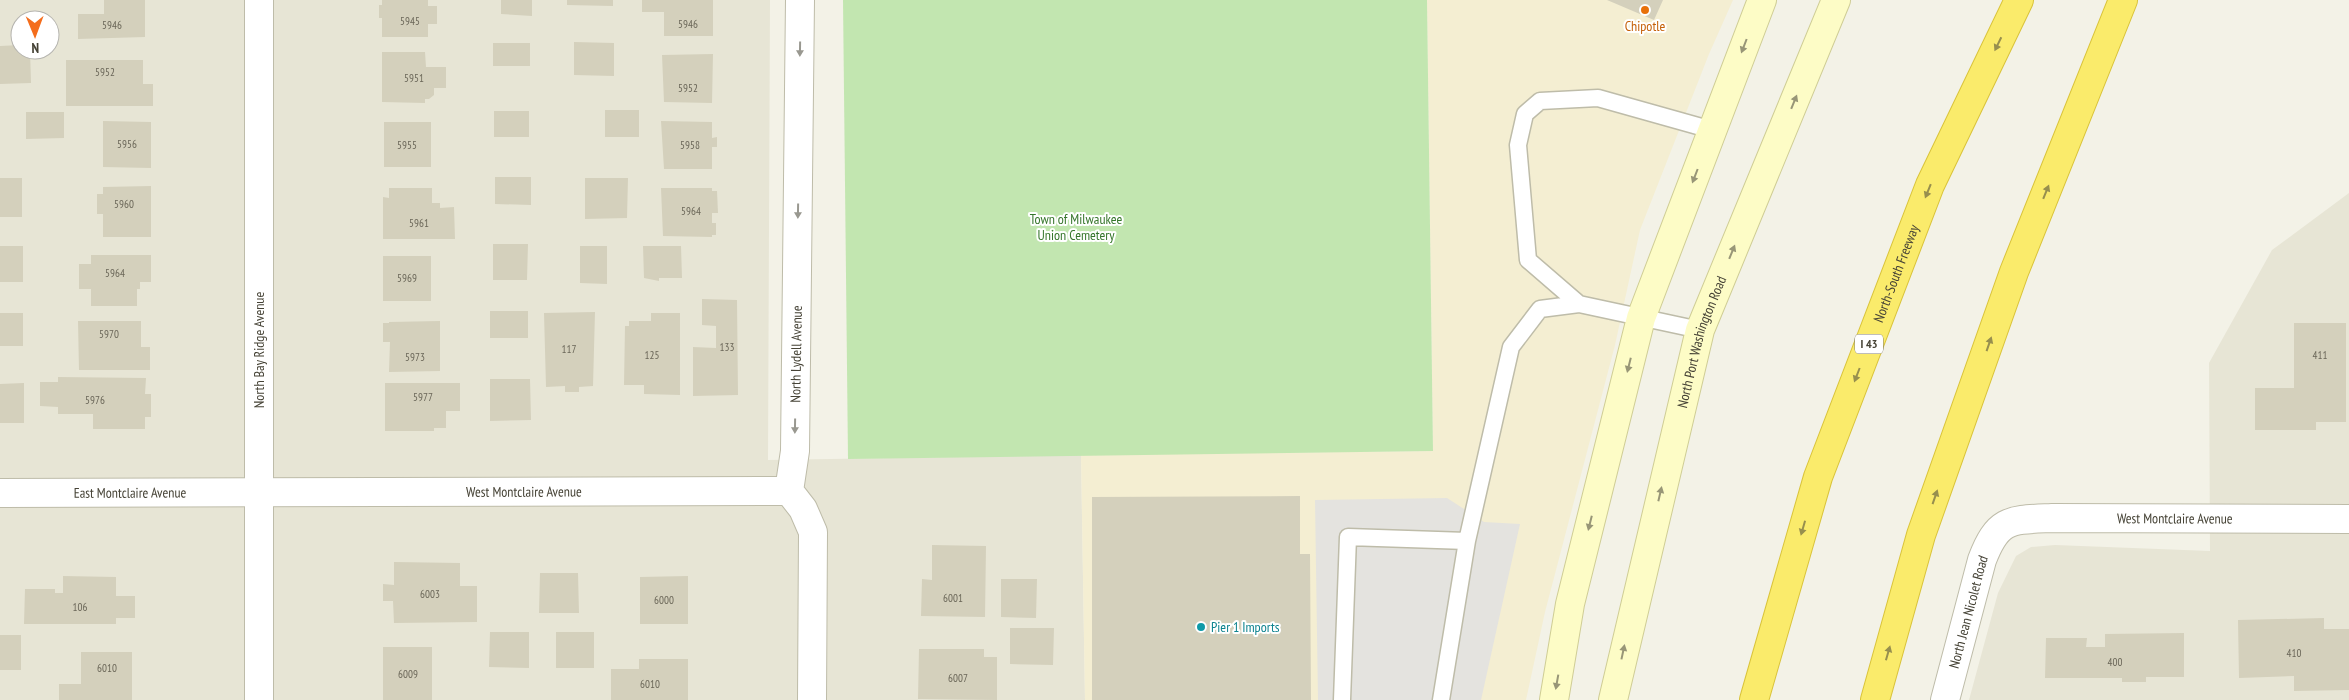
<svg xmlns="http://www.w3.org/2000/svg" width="2349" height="700" font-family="'PT Sans Narrow',sans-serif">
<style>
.residential{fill:#e7e5d5;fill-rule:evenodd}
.commercial{fill:#f4eed2}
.green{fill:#c2e6b0}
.parking{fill:#e4e3df}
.building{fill:#d4d0bc}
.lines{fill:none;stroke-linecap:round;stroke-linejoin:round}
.lane-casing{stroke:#bebca9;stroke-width:19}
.street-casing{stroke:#bebca9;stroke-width:30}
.secondary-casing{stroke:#cfcd95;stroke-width:30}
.highway-casing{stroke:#d9c33a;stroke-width:30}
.lane{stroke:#fff;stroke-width:16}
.street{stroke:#fff;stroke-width:28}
.secondary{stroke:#fdfcc6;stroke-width:28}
.highway{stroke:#faeb6b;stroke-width:28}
.oneway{fill:#978f4e}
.oneway2{fill:#989677}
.oneway3{fill:#999890}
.food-dot{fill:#e8710a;stroke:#fff;stroke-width:2}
.culture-dot{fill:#0f9aa8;stroke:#fff;stroke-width:2}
.labels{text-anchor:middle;stroke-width:4;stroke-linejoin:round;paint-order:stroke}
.number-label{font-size:11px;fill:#6a6658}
.shield{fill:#fff;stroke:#7e7b72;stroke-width:1}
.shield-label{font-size:12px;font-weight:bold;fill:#464336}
.food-label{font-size:14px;fill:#c56008;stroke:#fff}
.park-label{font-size:14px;fill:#36762b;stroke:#fff}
.street-label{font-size:14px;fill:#464336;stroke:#fff}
.culture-label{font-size:14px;fill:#0d838f;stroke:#fff;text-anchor:start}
</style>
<rect width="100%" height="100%" fill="#f3f2e7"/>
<path class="residential" d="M0 0H770L768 460 1081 455 1085 700H0ZM20 20H50V50H20Z
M2349 193V700H1969L1998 593 2016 556 2031 547 2055 545 2210 551 2209 363 2272 250Z"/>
<path class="commercial" d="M1427 0H1733L1709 54 1640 230 1615 345 1545 612 1526 700H1085L1081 455 1433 451Z"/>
<path class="green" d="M843 0H1427L1433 451 848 459Z"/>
<path class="parking" d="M1447 498 1484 522 1520 524 1481 700H1318L1315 500Z"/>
<path class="building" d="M104 0H145V37L78 39V14H104Z
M382 0H428V6H437V24H428V37H382V18H379V5H382Z
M501 0H532V16L501 14Z
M567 0H613V6L567 5Z
M642 0H713V36H664V12H642Z
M1607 0H1663L1654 20Z
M574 42 614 43V76L574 75Z
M493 43H530V66H493Z
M20 45V50H30L31 83 0 84V46Z
M382 52H425L426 67H446V88H434V95L429 99H425V103L382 102Z
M713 54 712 103 664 102 662 55Z
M66 60H143V84H153V106H66Z
M605 110H639V137H605Z
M494 111H529V137H494Z
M26 112H64V138L26 139Z
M103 121 151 122V168L103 167Z
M661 121 712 122V138L717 137V147H712V169H664Z
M384 122H431V167H384Z
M495 177H531V205L495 204Z
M0 178H22V217H0Z
M585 178H628L627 218 585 219Z
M151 186V237H103V214H97V194H103V187Z
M389 188H432V203H440V208L454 207 455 239H383V197L389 198Z
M661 188H712V191H717L718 213H712V223H716V235H712V237L663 236Z
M493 244H528L527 280H493Z
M0 246H23V282H0Z
M580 246H607V284L580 283Z
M643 246H681L682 278H659V281L644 278Z
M91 255H151V282H140V289H137V306H91V289H79V264H91Z
M383 256H431V301H383Z
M702 299 737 300 738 395 693 396V347L716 348V326L702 325Z
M490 311H528V338H490Z
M595 312 593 386 579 387V392H565V386L546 387 544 313Z
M0 313H23V346H0Z
M651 313H680V395L644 394V385H624L625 326H629V321H651Z
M78 321H141V347H150V370H79Z
M440 321V371L389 372 390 342H383V323H389V322Z
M2294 323H2346V422H2316V430H2255V388H2294Z
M58 377 146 378 145 394H151V417H145V429H93V414H58V407L40 406V382H58Z
M490 379H530L531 420 490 421Z
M24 383V423H0V384Z
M385 383H460V411H446V428H434V431H385Z
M1300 496V554H1310L1311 700H1092V497Z
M932 545 986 546 985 617 921 616 922 579 932 580Z
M394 562 460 563V586H477V622L394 623 393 601H383V584L394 585Z
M540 573H578L579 613H539Z
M63 576 116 577V596H135V618H116V624H24L25 589H55V593H63Z
M688 576V624H640V577Z
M1001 579H1037L1036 618 1001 617Z
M2324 618V629H2349V690L2294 691V676L2239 678 2238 620Z
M1010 628H1054L1053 665 1010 664Z
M490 632H529V668L489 667Z
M556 632H594V668H556Z
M2184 633V677H2146V682H2122V678H2045L2046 638H2087L2086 647H2105V634Z
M0 635H21V670H0Z
M383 647H432V700H383Z
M919 649H984V657H997V700L918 699Z
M81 652H132V700H59V684H81Z
M639 659H688V700H611V669H639Z"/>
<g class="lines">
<g class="lane-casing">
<path id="lane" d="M1579 304 1528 260 1518 145 1525 114 1540 101 1598 98 1712 130
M1342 700 1348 537 1467 541
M1441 700 1467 541 1511 347 1540 309 1579 304 1700 330"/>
</g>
<g class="street-casing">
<g id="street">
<path d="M800 0 795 451 789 491 803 509 813 532 812 700"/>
<path id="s1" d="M0 493 789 491"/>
<path d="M259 700V0"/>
<path id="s2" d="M1945 700 1982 560C1998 518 2010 520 2052 518L2349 519"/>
</g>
</g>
<g class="secondary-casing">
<g id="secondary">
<path d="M1554 700 1570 604 1641 318 1762 0"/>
<path id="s3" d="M1613 700 1700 330 1836 0"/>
</g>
</g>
<g class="highway-casing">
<g id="highway">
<path id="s4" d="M1754 700 1818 477 1930 185 2019 0"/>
<path d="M1875 700 1921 535 2014 272 2123 0"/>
</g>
</g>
<use href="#lane" class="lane"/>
<use href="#street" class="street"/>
<use href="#secondary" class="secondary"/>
<use href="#highway" class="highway"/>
</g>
<defs><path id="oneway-solid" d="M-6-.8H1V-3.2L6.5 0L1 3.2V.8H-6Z" transform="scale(1.25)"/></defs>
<g class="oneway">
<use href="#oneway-solid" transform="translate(1998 44) rotate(116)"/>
<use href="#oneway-solid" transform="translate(1928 191) rotate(112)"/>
<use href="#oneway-solid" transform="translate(2046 192) rotate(-68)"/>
<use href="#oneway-solid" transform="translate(1989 344) rotate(-71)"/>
<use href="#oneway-solid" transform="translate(1857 375) rotate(111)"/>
<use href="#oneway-solid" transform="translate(1935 497) rotate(-71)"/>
<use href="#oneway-solid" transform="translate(1803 528) rotate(106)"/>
<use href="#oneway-solid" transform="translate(1888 653) rotate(-74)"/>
</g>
<g class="oneway2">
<use href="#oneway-solid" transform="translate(1744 46) rotate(111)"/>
<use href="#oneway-solid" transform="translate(1794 102) rotate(-68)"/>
<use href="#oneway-solid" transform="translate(1695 176) rotate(111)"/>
<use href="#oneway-solid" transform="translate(1732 252) rotate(-68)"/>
<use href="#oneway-solid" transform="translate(1629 365) rotate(104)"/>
<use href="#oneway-solid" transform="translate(1660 494) rotate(-77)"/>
<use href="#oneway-solid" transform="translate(1590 523) rotate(104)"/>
<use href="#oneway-solid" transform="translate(1623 652) rotate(-78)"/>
<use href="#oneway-solid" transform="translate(1557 682) rotate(100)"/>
</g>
<g class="oneway3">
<use href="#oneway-solid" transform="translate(800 49) rotate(91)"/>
<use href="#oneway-solid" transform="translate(798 211) rotate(91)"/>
<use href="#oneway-solid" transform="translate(795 426) rotate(91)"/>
</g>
<circle class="food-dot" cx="1645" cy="10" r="5"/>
<circle class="culture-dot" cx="1201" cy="627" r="5"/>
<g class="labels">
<g class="number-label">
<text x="410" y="25">5945</text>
<text x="688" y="28">5946</text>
<text x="112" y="29">5946</text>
<text x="105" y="76">5952</text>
<text x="414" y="82">5951</text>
<text x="688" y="92">5952</text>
<text x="127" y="148">5956</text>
<text x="407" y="149">5955</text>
<text x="690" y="149">5958</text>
<text x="124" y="208">5960</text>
<text x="691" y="215">5964</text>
<text x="419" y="227">5961</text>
<text x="115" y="277">5964</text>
<text x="407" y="282">5969</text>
<text x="109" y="338">5970</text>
<text x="727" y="351">133</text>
<text x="569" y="353">117</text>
<text x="652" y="359">125</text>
<text x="2320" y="359">411</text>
<text x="415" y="361">5973</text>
<text x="423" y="401">5977</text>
<text x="95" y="404">5976</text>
<text x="430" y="598">6003</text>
<text x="953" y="602">6001</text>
<text x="664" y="604">6000</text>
<text x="80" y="611">106</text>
<text x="2294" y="657">410</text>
<text x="2115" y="666">400</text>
<text x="107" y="672">6010</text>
<text x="408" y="678">6009</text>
<text x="958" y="682">6007</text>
<text x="650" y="688">6010</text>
</g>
<rect class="shield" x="1855" y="334.5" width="28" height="19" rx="4"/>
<g class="shield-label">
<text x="1869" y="348">I 43</text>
</g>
<g class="food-label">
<text x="1645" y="31">Chipotle</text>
</g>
<g class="park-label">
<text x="1076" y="224">Town of Milwaukee<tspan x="1076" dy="16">Union Cemetery</tspan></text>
</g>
<g class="street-label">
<text dy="5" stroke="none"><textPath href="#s4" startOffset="450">North-South Freeway</textPath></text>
<text dy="5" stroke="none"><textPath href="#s3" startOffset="369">North Port Washington Road</textPath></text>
<text transform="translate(259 350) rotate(-90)" y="5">North Bay Ridge Avenue</text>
<text transform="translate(796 354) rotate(-89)" y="5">North Lydell Avenue</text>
<text dy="5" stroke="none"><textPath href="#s1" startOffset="524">West Montclaire Avenue</textPath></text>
<text dy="5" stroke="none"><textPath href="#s1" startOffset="130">East Montclaire Avenue</textPath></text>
<text dy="5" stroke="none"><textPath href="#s2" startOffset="358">West Montclaire Avenue</textPath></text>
<text dy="5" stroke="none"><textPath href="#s2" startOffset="91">North Jean Nicolet Road</textPath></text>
</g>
<g class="culture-label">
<text x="1211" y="632">Pier 1 Imports</text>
</g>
</g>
<g transform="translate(35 35) rotate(179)"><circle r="24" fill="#ffffff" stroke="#b5b4af"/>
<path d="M0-4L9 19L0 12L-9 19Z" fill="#f46d1c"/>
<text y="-8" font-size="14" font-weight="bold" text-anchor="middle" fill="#464336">N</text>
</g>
</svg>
